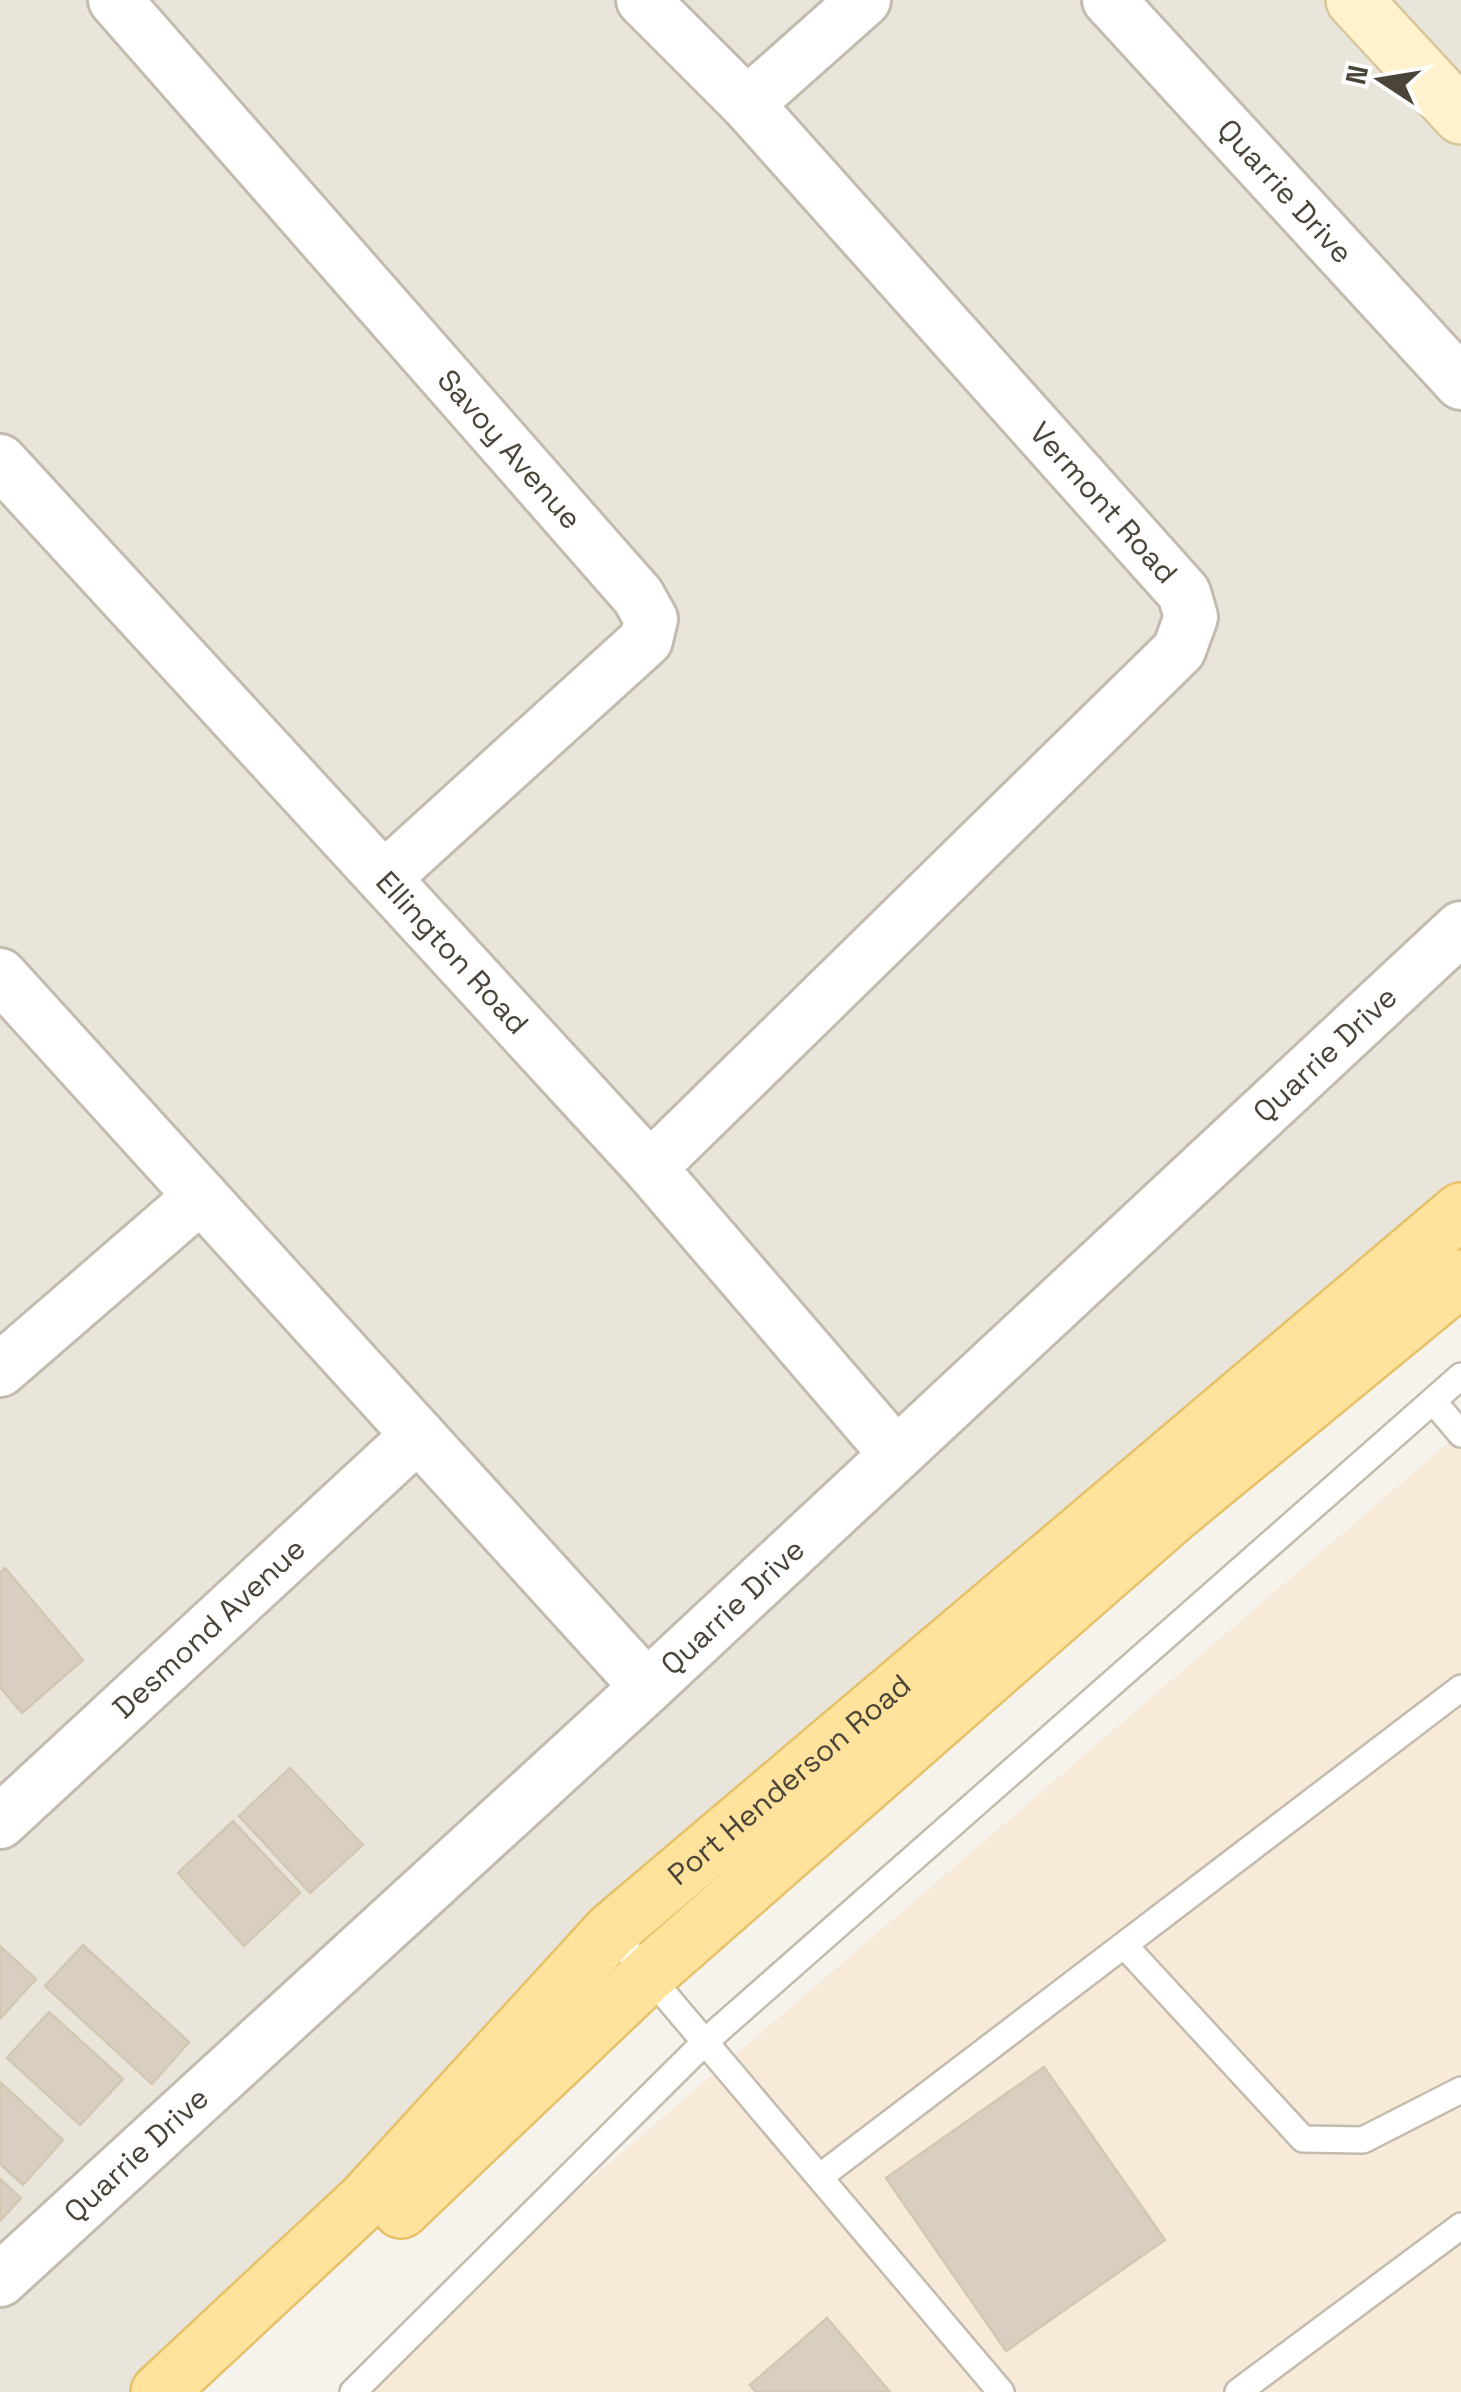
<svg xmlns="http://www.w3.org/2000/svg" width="1461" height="2392" font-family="'Space Grotesk',sans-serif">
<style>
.residential{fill:#eae5da}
.commercial{fill:#f7ead8}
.building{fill:#d8cfc1;stroke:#d3c7b4;stroke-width:2.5}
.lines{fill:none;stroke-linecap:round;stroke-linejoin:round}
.lane-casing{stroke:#c2bbae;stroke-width:30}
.street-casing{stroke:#c2bbae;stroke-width:58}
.secondary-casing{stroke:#d6c79b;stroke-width:60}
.primary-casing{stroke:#e6c16a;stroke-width:60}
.lane{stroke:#fff;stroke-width:25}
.street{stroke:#fff;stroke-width:52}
.secondary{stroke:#fff3cd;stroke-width:55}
.primary{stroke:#ffe39c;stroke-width:55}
.labels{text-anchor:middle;stroke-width:8;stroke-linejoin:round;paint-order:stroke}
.street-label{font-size:30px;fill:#4b4439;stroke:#fff}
</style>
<rect width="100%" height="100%" fill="#f6f3ec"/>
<path class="residential" d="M0 0H1461V1233L1145 1475 151 2392H0Z"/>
<path class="commercial" d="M1461 1432V2392H343L1153 1696Z"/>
<path class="building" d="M5 1568 83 1660 22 1713 0 1687V1573Z
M290 1768 363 1845 310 1893 239 1816Z
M233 1821 300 1893 244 1946 178 1873Z
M83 1945 189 2042 152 2084 45 1986Z
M0 1946 36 1979 0 2019Z
M49 2012 123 2079 80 2125 7 2058Z
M1044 2067 1165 2240 1006 2351 886 2178Z
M0 2082 63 2140 23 2185 0 2164Z
M0 2179 21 2198 0 2221Z
M827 2318 890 2392H756L750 2385Z"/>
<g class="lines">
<g class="lane-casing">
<path id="lane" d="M1433 1401 1461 1434
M611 1931 1001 2392
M1124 1945 1303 2139 1363 2140 1461 2090
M821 2176 1461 1688
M353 2392 707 2040 1461 1376
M1238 2392 1461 2226"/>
</g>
<g class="street-casing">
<g id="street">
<path id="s1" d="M115 0 638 596 651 619 646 640 385 877"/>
<path id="s2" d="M643 0 747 104 1184 593 1191 617 1179 650 650 1168"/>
<path id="s3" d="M1109 0 1461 383"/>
<path d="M747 104 864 0"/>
<path id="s4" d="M0 461 650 1168 895 1453"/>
<path d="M0 975 647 1687"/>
<path d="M0 1370 201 1196"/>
<path id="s5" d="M0 1822 418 1435"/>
<path id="s6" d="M0 2280 647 1687 1461 928"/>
</g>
</g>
<g class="secondary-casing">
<path id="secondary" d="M1354 0 1461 116"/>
</g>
<g class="primary-casing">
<g id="primary">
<path d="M401 2210 650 1973 1176 1512 1461 1278"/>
<path id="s7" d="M159 2392 365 2200 611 1931 1461 1211"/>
</g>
</g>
<use href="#lane" class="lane"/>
<use href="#street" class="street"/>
<use href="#secondary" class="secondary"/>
<use href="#primary" class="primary"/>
</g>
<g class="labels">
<g class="street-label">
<text dy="10" stroke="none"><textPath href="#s3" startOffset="260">Quarrie Drive</textPath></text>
<text dy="10" stroke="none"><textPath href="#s1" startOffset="598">Savoy Avenue</textPath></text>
<text dy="10" stroke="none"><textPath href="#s2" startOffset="682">Vermont Road</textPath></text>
<text dy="10" stroke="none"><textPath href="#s4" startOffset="668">Ellington Road</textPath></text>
<text dy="10" stroke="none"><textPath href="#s6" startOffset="1805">Quarrie Drive</textPath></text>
<text dy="10" stroke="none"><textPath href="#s6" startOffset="995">Quarrie Drive</textPath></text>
<text dy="10" stroke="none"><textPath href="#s5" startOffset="285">Desmond Avenue</textPath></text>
<text dy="10" stroke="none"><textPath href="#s7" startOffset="880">Port Henderson Road</textPath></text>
<text dy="10" stroke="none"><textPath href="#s6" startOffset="185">Quarrie Drive</textPath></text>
</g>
</g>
<g transform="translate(1381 80) rotate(282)" stroke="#ffffff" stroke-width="8" paint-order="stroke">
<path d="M0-8L18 38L0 25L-18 38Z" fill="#4b4439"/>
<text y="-15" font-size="28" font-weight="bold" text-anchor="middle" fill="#4b4439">N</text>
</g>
</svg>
